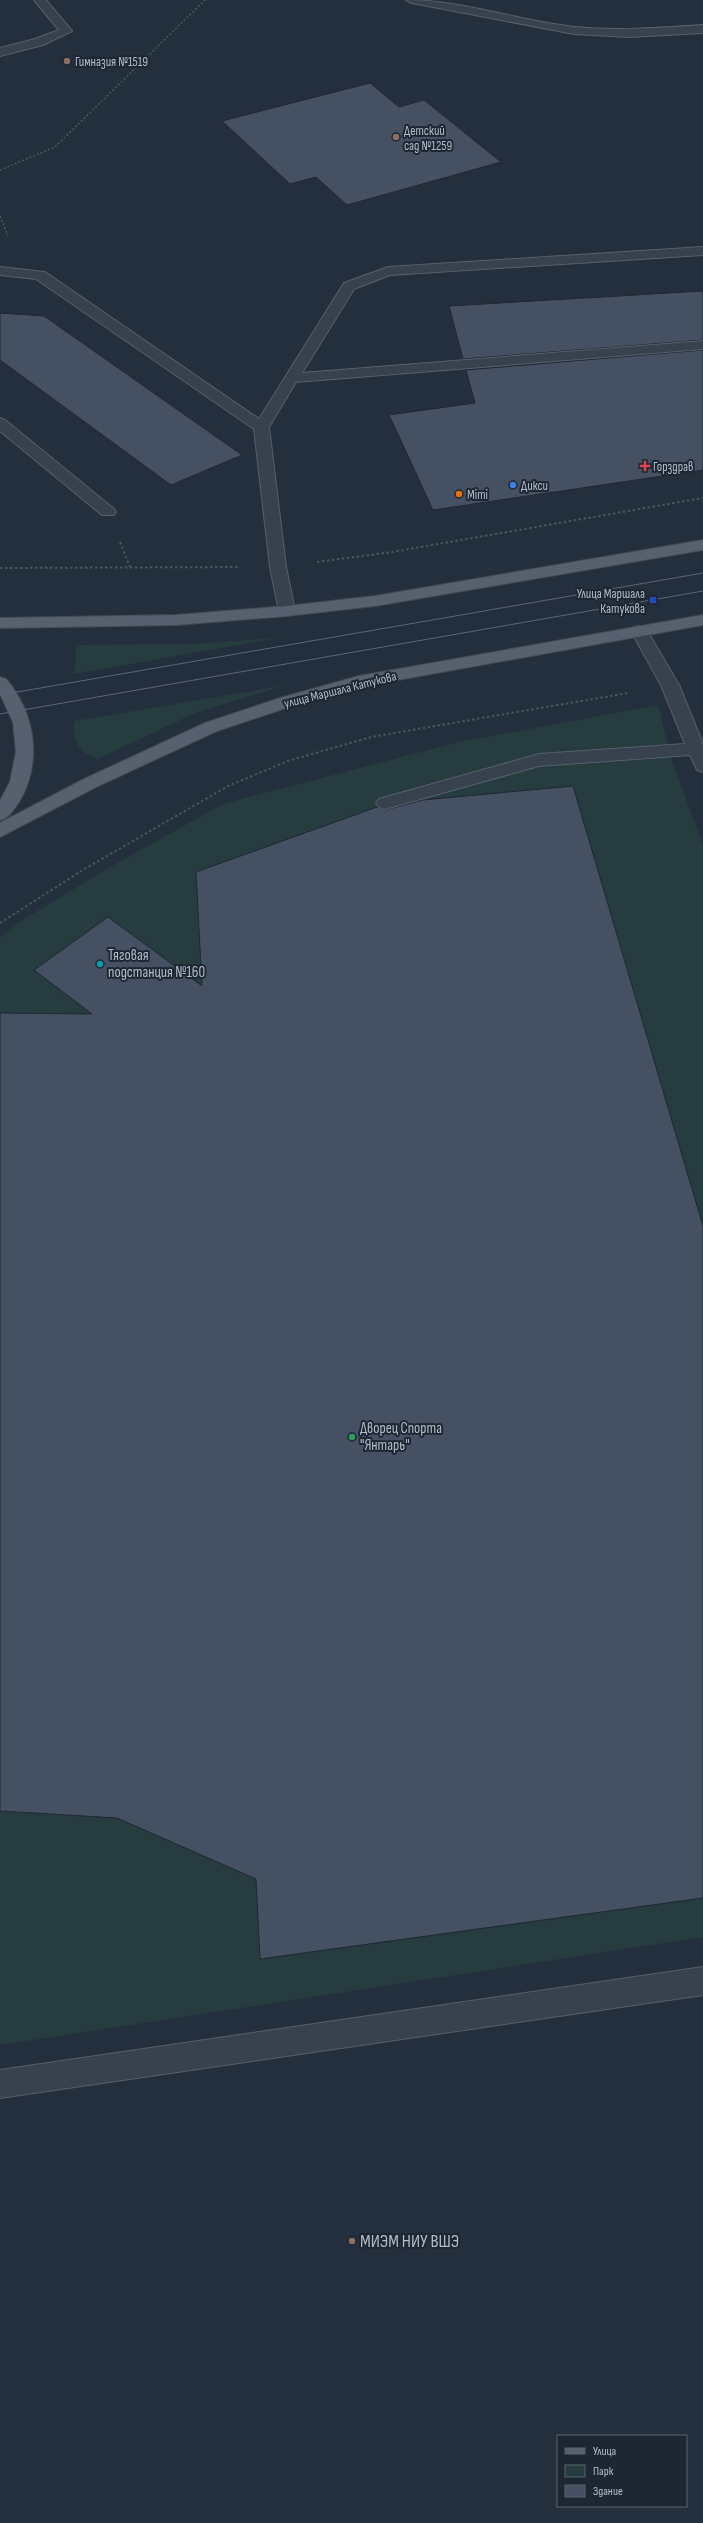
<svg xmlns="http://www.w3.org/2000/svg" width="703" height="2523" font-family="'Sofia Sans Condensed',sans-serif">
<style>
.green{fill:#263c3f}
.building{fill:#455162;stroke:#1f2835}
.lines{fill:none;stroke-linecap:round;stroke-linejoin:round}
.minor-casing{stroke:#565f6c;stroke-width:2}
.major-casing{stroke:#414a57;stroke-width:2}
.path-far1{stroke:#44595c;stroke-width:1.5;stroke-dasharray:2 2;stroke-linecap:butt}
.path{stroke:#44595c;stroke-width:2;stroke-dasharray:2.5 2.5;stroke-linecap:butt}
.minor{fill:#38414e;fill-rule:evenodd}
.major{fill:#56606e;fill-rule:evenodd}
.tram{stroke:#5a6575;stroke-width:1}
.education-dot{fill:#8d6e63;stroke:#1d2633;stroke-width:1.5}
.health-dot{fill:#e0444e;stroke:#1d2633;stroke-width:1.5}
.shop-dot{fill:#3f7fe0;stroke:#1d2633;stroke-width:1.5}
.food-dot{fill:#e8710a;stroke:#1d2633;stroke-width:1.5}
.transit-dot{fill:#1a4fb4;stroke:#1d2633;stroke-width:1.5}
.culture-dot{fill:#0f9aa8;stroke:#1d2633;stroke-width:1.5}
.leisure-dot{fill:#2e9e5b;stroke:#1d2633;stroke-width:1.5}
.labels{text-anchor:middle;stroke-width:4;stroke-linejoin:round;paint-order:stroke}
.far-poi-label{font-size:13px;fill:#b4bcc9;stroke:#1d2633;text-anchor:start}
.far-street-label{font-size:13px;fill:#b4bcc9;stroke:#1d2633}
.poi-label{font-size:15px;fill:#b4bcc9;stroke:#1d2633;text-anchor:start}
.near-poi-label{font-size:18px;fill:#b4bcc9;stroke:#1d2633;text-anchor:start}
</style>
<rect width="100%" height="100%" fill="#242f3e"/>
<path class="green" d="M277 638 74 674 77 645 193 644Z
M282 686 195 713 98 759C77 752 73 741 74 721Z
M658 705 672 761 703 845V1937L0 2045V938L16 924 112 866 223 804 459 742Z"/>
<path class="building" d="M370 83 399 107 424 100 501 162 347 205 316 177 290 184 222 121Z
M703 291V340L463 359 449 306Z
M0 313 44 316 242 455 171 485 0 360Z
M703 350V470L433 510 389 415 475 403 466 370Z
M573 786 703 1226V1898L260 1959 256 1879 117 1818 0 1811V1013L92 1014 34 970 108 917 202 986 196 872 377 807 385 810 423 800Z"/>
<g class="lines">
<g class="minor-casing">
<path id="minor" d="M34 0H46L72 31 43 45 0 56V48L35 39 59 30Z
M406 0C463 0 518 21 575 27 618 31 660 28 703 25V33L629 37 574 34 412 3Z
M703 247V255L390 275 354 289 302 373 703 341V349L296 382 269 427 286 567 295 611 293 615H281L279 611 270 567 254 429 36 279 0 275V267L45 272 259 419 344 283 388 267Z
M0 418 5 420 114 509 116 512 114 515H102L0 431Z
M639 626 645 627 679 685 703 744V772L697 770 690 755 539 766 385 809 379 807 376 803 379 799 539 754 685 744 661 685 631 631 633 627Z
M703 1967V1995L0 2098V2070Z"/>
</g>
<g class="major-casing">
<path id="major" d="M703 540V550L375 606 287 616 176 625 0 628V618L176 615 287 606 375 596Z
M703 615V625L359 687 292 706 217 731 96 787 0 837V823L84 779 205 723 280 698 359 676Z
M0 677 6 679C35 713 43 762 19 802 14 809 9 818 0 820V801L10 782 16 752 13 722 0 694Z"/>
</g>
<path class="path-far1" d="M0 170 55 147 205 0
M0 216 8 236"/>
<path class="path" d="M120 542 130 567
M317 562 392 552 703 498
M0 568 238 567
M0 923 86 868 228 786 288 761 371 737 628 693"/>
<use href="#minor" class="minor"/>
<use href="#major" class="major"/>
<path class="tram" d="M0 695 703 573
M0 714 703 591"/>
</g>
<g class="education-dot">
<circle cx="67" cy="61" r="4"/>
<circle cx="396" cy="137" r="4"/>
<circle cx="352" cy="2241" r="4"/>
</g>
<path class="health-dot" d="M643 460h4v4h4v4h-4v4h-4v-4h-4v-4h4z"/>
<circle class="shop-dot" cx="513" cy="485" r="4"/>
<circle class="food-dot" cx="459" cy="494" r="4"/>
<rect class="transit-dot" x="649" y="596" width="8" height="8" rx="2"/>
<circle class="culture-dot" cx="100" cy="964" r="4"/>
<circle class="leisure-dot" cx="352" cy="1437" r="4"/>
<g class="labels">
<g class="far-poi-label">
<text x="75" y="66">Гимназия №1519</text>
<text x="404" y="135">Детский<tspan x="404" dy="15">сад №1259</tspan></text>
<text x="653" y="471">Горздрав</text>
<text x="521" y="490">Дикси</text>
<text x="467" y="499">Mimi</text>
<text x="645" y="598" text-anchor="end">Улица Маршала<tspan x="645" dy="15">Катукова</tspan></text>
</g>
<g class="far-street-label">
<text transform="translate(340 689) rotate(-14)" y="5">улица Маршала Катукова</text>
</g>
<g class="poi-label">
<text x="108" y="960">Тяговая<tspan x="108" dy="17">подстанция №160</tspan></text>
<text x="360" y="1433">Дворец Спорта<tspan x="360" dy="17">"Янтарь"</tspan></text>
</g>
<g class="near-poi-label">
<text x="360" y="2247">МИЭМ НИУ ВШЭ</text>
</g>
</g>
<rect x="557" y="2435" width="130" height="72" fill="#1d2633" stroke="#59626f"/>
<rect x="565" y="2448" width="20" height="6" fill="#56606e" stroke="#59626f"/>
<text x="593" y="2455" font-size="12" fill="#b4bcc9">Улица</text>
<rect x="565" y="2465" width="20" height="12" fill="#263c3f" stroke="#59626f"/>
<text x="593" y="2475" font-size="12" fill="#b4bcc9">Парк</text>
<rect x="565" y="2485" width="20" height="12" fill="#455162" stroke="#59626f"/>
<text x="593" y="2495" font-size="12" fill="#b4bcc9">Здание</text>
</svg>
